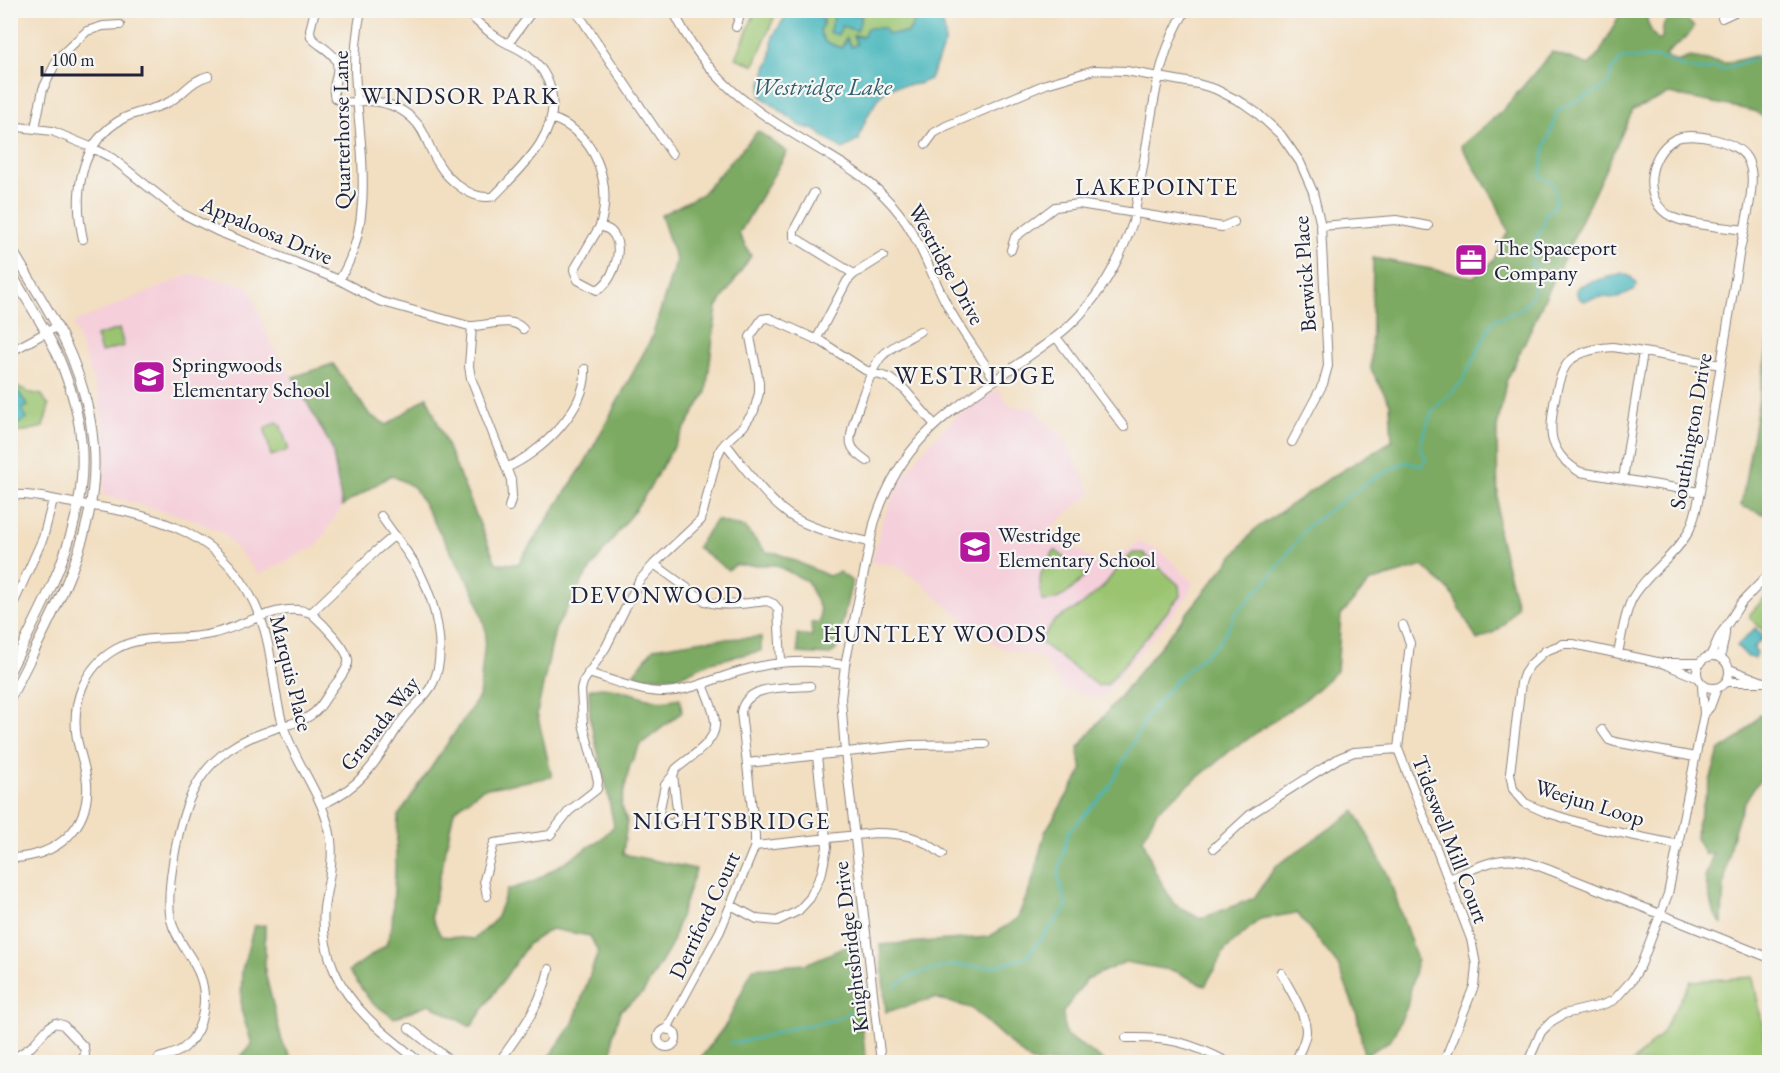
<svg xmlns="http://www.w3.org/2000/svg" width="1780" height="1073" font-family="'EB Garamond',serif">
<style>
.built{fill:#f5cfda}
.green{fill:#9ac470;stroke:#5e7356;stroke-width:1.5}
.forest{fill:#7baa62;stroke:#4e664e;stroke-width:1.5}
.water{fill:#48b7bd;stroke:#356c7c;stroke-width:1.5}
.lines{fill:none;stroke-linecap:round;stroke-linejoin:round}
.stream{stroke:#48b7bd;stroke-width:2}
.minor-casing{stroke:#8a807e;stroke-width:10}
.tertiary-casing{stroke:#8a807e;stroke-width:11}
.minor{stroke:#fff;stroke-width:8}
.tertiary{stroke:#fff;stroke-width:9}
.labels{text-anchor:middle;stroke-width:4.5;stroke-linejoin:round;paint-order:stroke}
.street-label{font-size:22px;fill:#22223b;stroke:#f6f6f2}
.poi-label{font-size:22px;fill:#22223b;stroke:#f6f6f2;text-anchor:start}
.water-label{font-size:24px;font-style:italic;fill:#315e6f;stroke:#f6f6f2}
.neighbourhood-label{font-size:24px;letter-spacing:1.5px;fill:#22223b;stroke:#f6f6f2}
.quarter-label{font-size:26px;letter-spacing:1.5px;fill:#22223b;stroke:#f6f6f2}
</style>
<rect width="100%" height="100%" fill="#f6f6f2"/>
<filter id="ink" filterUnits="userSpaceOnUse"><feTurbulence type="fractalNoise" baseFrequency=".0167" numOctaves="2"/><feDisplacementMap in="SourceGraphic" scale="12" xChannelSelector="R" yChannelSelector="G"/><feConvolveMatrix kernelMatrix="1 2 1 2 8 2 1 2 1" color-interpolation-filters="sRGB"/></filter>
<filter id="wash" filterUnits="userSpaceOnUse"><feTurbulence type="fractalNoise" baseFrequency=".008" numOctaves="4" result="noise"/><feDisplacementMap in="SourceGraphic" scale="24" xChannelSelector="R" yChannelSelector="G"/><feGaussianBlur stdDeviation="1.35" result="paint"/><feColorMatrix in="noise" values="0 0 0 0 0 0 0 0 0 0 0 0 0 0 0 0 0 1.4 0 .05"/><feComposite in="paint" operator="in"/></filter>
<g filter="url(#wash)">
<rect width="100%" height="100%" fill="#f2dec0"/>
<path class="built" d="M191 274 249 286 271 344 293 377 332 448 342 506 318 545 259 575 223 533 189 518 103 495 105 431 98 396 73 323Z
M998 389 1010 406 1034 408 1064 438 1092 494 1070 510 1051 529 1100 566 1115 560 1138 542 1161 551 1193 582 1187 598 1100 699 1062 688 1042 658 1002 648 992 642 937 598 925 585 896 566 872 562 883 519 902 479 924 449 955 417Z"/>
<path class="green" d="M756 10 777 11 754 65 736 58Z
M827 11H921L908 33 863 37 855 35 857 44 851 47 845 39 842 48 825 42 820 32Z
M119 329 124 346 101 352 96 336Z
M10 384 26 390V392L42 395 49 406 43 427 12 434Z
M277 422 280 424 288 447 287 451 271 456 265 430 266 427Z
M1055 550 1083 572 1084 577C1071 590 1062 602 1042 601 1038 576 1039 571 1055 550Z
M1133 553H1143L1179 585 1180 596 1108 684 1098 686 1039 641 1055 620 1082 605 1103 587 1116 570Z
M1769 593V636L1750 618V614Z
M1753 977 1766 1043 1769 1045V1062H1633L1661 1034 1691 981Z"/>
<path class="forest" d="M1647 10C1645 21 1651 32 1657 40L1662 39C1662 20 1665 20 1682 15L1694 27C1689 39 1673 45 1665 56L1676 62 1690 57 1726 63 1755 56 1765 69 1763 93 1769 95V121L1754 111 1669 94 1633 110 1506 382 1497 428 1498 532 1517 606C1503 627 1501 631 1477 640L1451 592 1423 566 1370 582 1341 615 1337 671 1307 698 1230 751 1157 811 1143 839 1155 871 1174 904 1200 919 1254 898 1276 866 1355 811 1388 875 1417 960 1407 1007 1391 1040 1364 1056 1357 1015 1338 965 1297 913 1260 919 1225 950 1205 986 1175 971 1125 962 1087 979 1063 1012 1065 1034 1105 1062H1031L971 1008 935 998 886 1012 880 945 989 937 1017 919 1031 886 1045 832 1082 771 1078 748 1254 530 1330 478 1392 441 1390 404 1371 369 1373 258 1473 277 1493 261 1508 231 1495 200 1461 146 1502 111 1552 52 1589 65 1599 54 1620 14V11Z
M758 131 787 152 739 234 751 256 717 307 706 393 642 500 586 575 555 630 537 713 552 777 482 789 454 811 431 916 441 936 474 939 496 919 507 890 533 882 600 840 614 826 606 785 590 720 589 690C607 681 637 697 656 700 663 702 672 699 680 698L682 712 640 745 630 765 621 805 627 821 623 854 696 869 670 948 643 993 620 1011 613 1035 612 1062H546L573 1023 598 952 590 936 551 929 528 944 471 1027 429 1004 394 1018 371 1002 349 971 386 945 392 925 398 816 479 697 486 631 476 596 414 487 391 475 342 506 332 448 293 377 333 364 370 415 387 425 427 397 496 563 518 564 584 464 652 337 676 260 661 215 702 194Z
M1769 339V427L1761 474 1769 476V516L1741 506Z
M716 520 745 528 766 552 777 553 829 576 839 572 852 581 836 650 829 655 798 653 797 634 812 636 811 623 820 622V609L807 581 775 565H735L728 570 697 547Z
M761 637V651L711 662 678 677H631L654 648 704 640Z
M1760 715H1769V771C1730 804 1723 875 1722 924L1713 912 1705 878 1713 853 1705 855 1696 838 1697 825 1719 751 1740 737Z
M265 925V972L282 1041 293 1062H236L252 1044 241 1010 242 970 254 926Z
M852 944 866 1062H691L700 1059 727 1023 753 968 806 964Z"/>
<path class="water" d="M789 11H820L823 23 820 32 825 42 842 48 847 38 851 47 857 44 853 36 863 37 867 28H885L887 34 908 33 921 11H945L941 17 945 32V43L930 79 918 84 891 87 888 86 885 88 884 92C873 104 862 124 859 140L843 149 826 139 815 130 801 126 761 96C759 86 765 76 767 65L770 63 773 36Z
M836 11 862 16 857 31 842 26 838 35 829 32Z
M1622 273 1631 277 1637 284 1635 289 1618 298 1601 297 1583 301 1578 297 1576 290 1579 286Z
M18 391 28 406 22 409 27 418 19 424 12 415 10 416 11 392 13 395Z
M1755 628 1764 637 1753 648 1757 652 1755 658 1748 657 1737 646Z"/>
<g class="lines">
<path class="stream" d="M895 986 911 976 951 965 991 967 1025 958 1067 907 1058 877 1068 832 1109 789 1148 714 1179 677 1219 643 1237 612 1270 577 1308 526 1368 482 1405 462 1421 466 1426 459 1420 446 1432 411 1462 382 1493 320C1526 311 1529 304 1541 273L1532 267V247L1544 223 1545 213 1553 209 1556 198 1554 184 1540 176 1545 148 1558 110 1605 87 1610 79 1612 70 1623 58C1636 59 1649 56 1663 59 1675 62 1682 71 1695 68L1698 71 1703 69 1707 71 1713 67 1721 70 1756 58 1763 50 1770 47
M730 1043C754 1041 770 1034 793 1028 819 1022 831 1024 855 1010"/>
</g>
</g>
<g filter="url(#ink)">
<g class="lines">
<g class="minor-casing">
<path id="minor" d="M315 10 310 30 311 37C317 45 331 50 336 60 342 72 330 86 335 98 345 106 354 101 366 101 383 101 400 107 413 119 426 131 428 148 438 163 448 180 473 202 494 196 521 168 561 134 551 91 548 77 540 65 529 56 521 49 511 46 501 40 488 32 476 22 466 10
M574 10 581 18 672 154
M673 10C706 80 751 109 815 147 840 162 865 176 885 197 917 229 926 264 946 303 960 330 979 354 995 380
M1722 18 1739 10
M736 27 742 10
M508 44 533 10
M551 118C596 133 613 183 600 226
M10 126 52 131 93 148 112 158 181 213 217 231 339 280 379 301 469 326C485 327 512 315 523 329
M35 128 43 89 58 58 87 31 103 26 120 25
M926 144 934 133 946 126 1046 84 1094 70 1126 71 1198 84 1215 89 1243 103 1257 113 1281 135 1300 162 1313 192 1321 226 1328 366 1323 384 1292 442
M814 193 794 230V237L854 274
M600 226C606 228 612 230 615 237 623 252 612 283 597 290L578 280 574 270Z
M1321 226 1396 220 1428 226
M83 239C73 194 79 142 124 118 138 111 153 110 167 103 182 96 191 80 208 76
M1011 250 1015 237 1055 207 1079 204 1222 227 1234 222
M339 280C378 221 358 137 355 70 355 50 357 30 361 10
M472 326 469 366 471 378 511 480 512 496 509 507
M1056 337 1124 427
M816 340 847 281 854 274 883 256
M10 352 56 327
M725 443C743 465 761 492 783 510 803 528 844 537 870 542
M867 461C861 456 853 452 851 444 847 432 872 367 881 357 891 346 907 339 920 331
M506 468C541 453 587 409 585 369
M1623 479 1643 352
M1700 492 1580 472C1567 464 1558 456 1553 441 1548 426 1557 377 1567 364 1577 351 1598 348 1613 347L1721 365
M10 495C30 493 54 500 73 503 155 514 228 531 260 617 274 652 272 692 284 728 297 767 326 799 331 840 334 864 327 885 324 908 322 929 326 951 334 970 351 1010 387 1036 420 1062
M654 564 705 601C724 608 747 603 767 601L774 604 778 609 781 661
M11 609 43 538 53 500
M1403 625 1410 643 1398 749 1471 939 1476 965 1474 986 1444 1062
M1725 628 1741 603 1770 573
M1618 653C1622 636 1624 615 1632 599 1646 574 1671 560 1686 536 1694 523 1697 507 1700 492 1713 413 1726 334 1739 255 1743 234 1755 190 1751 170 1750 166 1749 161 1746 157 1736 141 1692 131 1675 139 1647 154 1641 202 1672 217 1689 225 1724 227 1744 230
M1697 672a16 16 0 1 1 32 0a16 16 0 1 1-32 0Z
M1709 657C1716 648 1717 636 1725 628 1726 639 1721 648 1721 658
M1662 663 1573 644H1563L1545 651 1530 665 1524 674 1521 683 1510 773 1513 789 1525 803 1545 812 1597 828 1679 845
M588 673C610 679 641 693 664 692 687 691 709 681 731 674 771 661 802 659 845 665
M1698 678 1662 663H1700
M1726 682H1763L1729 669
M1702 685 1704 714 1710 707 1717 688
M1602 730 1609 740 1615 742 1695 757
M747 763 911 745 985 744
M673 775 678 818C672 830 662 822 659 813L665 785 673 775 676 769C688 758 714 744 715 726 716 713 707 696 703 684
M321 805C362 787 377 761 399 725 408 709 426 699 433 683 448 652 435 602 420 573 409 553 394 535 381 516
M755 846 875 833C903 833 919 836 942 854
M1214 848 1251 814 1339 758 1354 752 1398 749
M13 858C56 856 90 829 87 783 86 768 80 754 77 739 71 703 84 667 116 649 146 632 183 642 215 633 244 626 280 601 311 613L376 551 395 535
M1449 879C1469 871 1494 857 1516 860 1528 861 1541 867 1552 871L1770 958
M487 896 484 880 494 843 550 835 569 811 597 789 598 781 583 724 581 690 583 682 606 647 639 581 654 564 701 520 717 457 721 448 731 437 743 427 754 411 759 393V382L750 337 762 319 769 318 822 342 865 370 889 378 905 390 934 424
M731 905 757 919 777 921 798 911 810 898 822 872 827 847 817 756
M1281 973C1289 988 1306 1014 1306 1031 1306 1041 1299 1053 1295 1062
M409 1028 452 1062
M658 1038a9 9 0 1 1 18 0a9 9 0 1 1-18 0Z
M668 1030 670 1023 720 931 755 846V835L741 712C747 683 787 688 810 686
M1126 1038C1168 1037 1190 1042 1227 1062
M159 1058C169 1055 180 1053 187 1045 204 1029 208 997 200 976 193 956 176 941 171 920 165 893 177 834 186 808 194 785 208 764 228 750 245 738 263 733 282 726 291 724 300 722 308 717 319 711 325 699 331 690 337 682 346 672 348 663 351 651 320 621 311 613
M10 1061 31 1047 49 1027 55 1023 63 1025 84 1047 85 1055 80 1062
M499 1062C520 1032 541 1006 549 969
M881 1062 845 752 841 698 845 665 874 524C901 437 952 410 1021 362 1038 349 1057 338 1072 323 1101 295 1120 260 1133 222 1139 191 1144 161 1149 130 1156 87 1162 47 1186 10
M1528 1062 1541 1032 1552 1021 1564 1014 1602 1005 1614 1000 1632 980 1641 965 1668 894 1704 714"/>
</g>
<g class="tertiary-casing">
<path id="tertiary" d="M10 246C31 283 56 319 72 358 127 495 69 579 10 699
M10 271C28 303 50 334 63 368 110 486 62 567 10 671"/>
</g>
<use href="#minor" class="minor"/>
<use href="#tertiary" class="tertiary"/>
</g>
</g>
<defs>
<g id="office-square" transform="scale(1.725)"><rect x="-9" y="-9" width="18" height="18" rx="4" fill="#b5179e" stroke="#f6f6f2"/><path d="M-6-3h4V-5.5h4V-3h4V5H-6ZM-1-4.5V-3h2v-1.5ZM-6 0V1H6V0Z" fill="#fff"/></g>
<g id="school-square" transform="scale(1.725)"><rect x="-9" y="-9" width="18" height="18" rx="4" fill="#b5179e" stroke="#f6f6f2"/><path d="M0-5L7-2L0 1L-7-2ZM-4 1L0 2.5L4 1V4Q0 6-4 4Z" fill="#fff"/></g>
</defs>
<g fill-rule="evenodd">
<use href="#office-square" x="1471" y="260"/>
<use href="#school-square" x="149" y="377"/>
<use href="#school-square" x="975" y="547"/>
</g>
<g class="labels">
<g class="street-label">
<text transform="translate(341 130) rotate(-91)" y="8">Quarterhorse Lane</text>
<text transform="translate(267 230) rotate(23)" y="8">Appaloosa Drive</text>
<text transform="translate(947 264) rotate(61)" y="8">Westridge Drive</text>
<text transform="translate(1304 274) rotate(-94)" y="8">Berwick Place</text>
<text transform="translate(1690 431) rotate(-80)" y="8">Southington Drive</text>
<text transform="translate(292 673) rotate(76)" y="8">Marquis Place</text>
<text transform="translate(379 723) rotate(-52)" y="8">Granada Way</text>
<text transform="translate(1590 802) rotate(17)" y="8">Weejun Loop</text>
<text transform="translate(1451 839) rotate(69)" y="8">Tideswell Mill Court</text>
<text transform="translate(704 915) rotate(-65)" y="8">Derriford Court</text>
<text transform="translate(850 947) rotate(-97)" y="8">Knightsbridge Drive</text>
</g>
<g class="poi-label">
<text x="1494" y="255">The Spaceport<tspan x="1494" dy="25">Company</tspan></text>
<text x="172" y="372">Springwoods<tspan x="172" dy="25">Elementary School</tspan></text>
<text x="998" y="542">Westridge<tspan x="998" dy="25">Elementary School</tspan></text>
</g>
<g class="water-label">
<text x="822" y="95">Westridge Lake</text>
</g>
<g class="neighbourhood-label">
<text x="460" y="104">WINDSOR PARK</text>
<text x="1157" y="195">LAKEPOINTE</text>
<text x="657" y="603">DEVONWOOD</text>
<text x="935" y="642">HUNTLEY WOODS</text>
<text x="732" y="829">NIGHTSBRIDGE</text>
</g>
<g class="quarter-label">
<text x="975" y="384">WESTRIDGE</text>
</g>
</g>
<rect width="1780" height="1073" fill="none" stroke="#f6f6f2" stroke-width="36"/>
<path d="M42 66v9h100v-9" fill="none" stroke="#22223b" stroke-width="3"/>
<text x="51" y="66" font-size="18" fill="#22223b" stroke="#f6f6f2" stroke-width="4.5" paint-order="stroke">100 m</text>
</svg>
